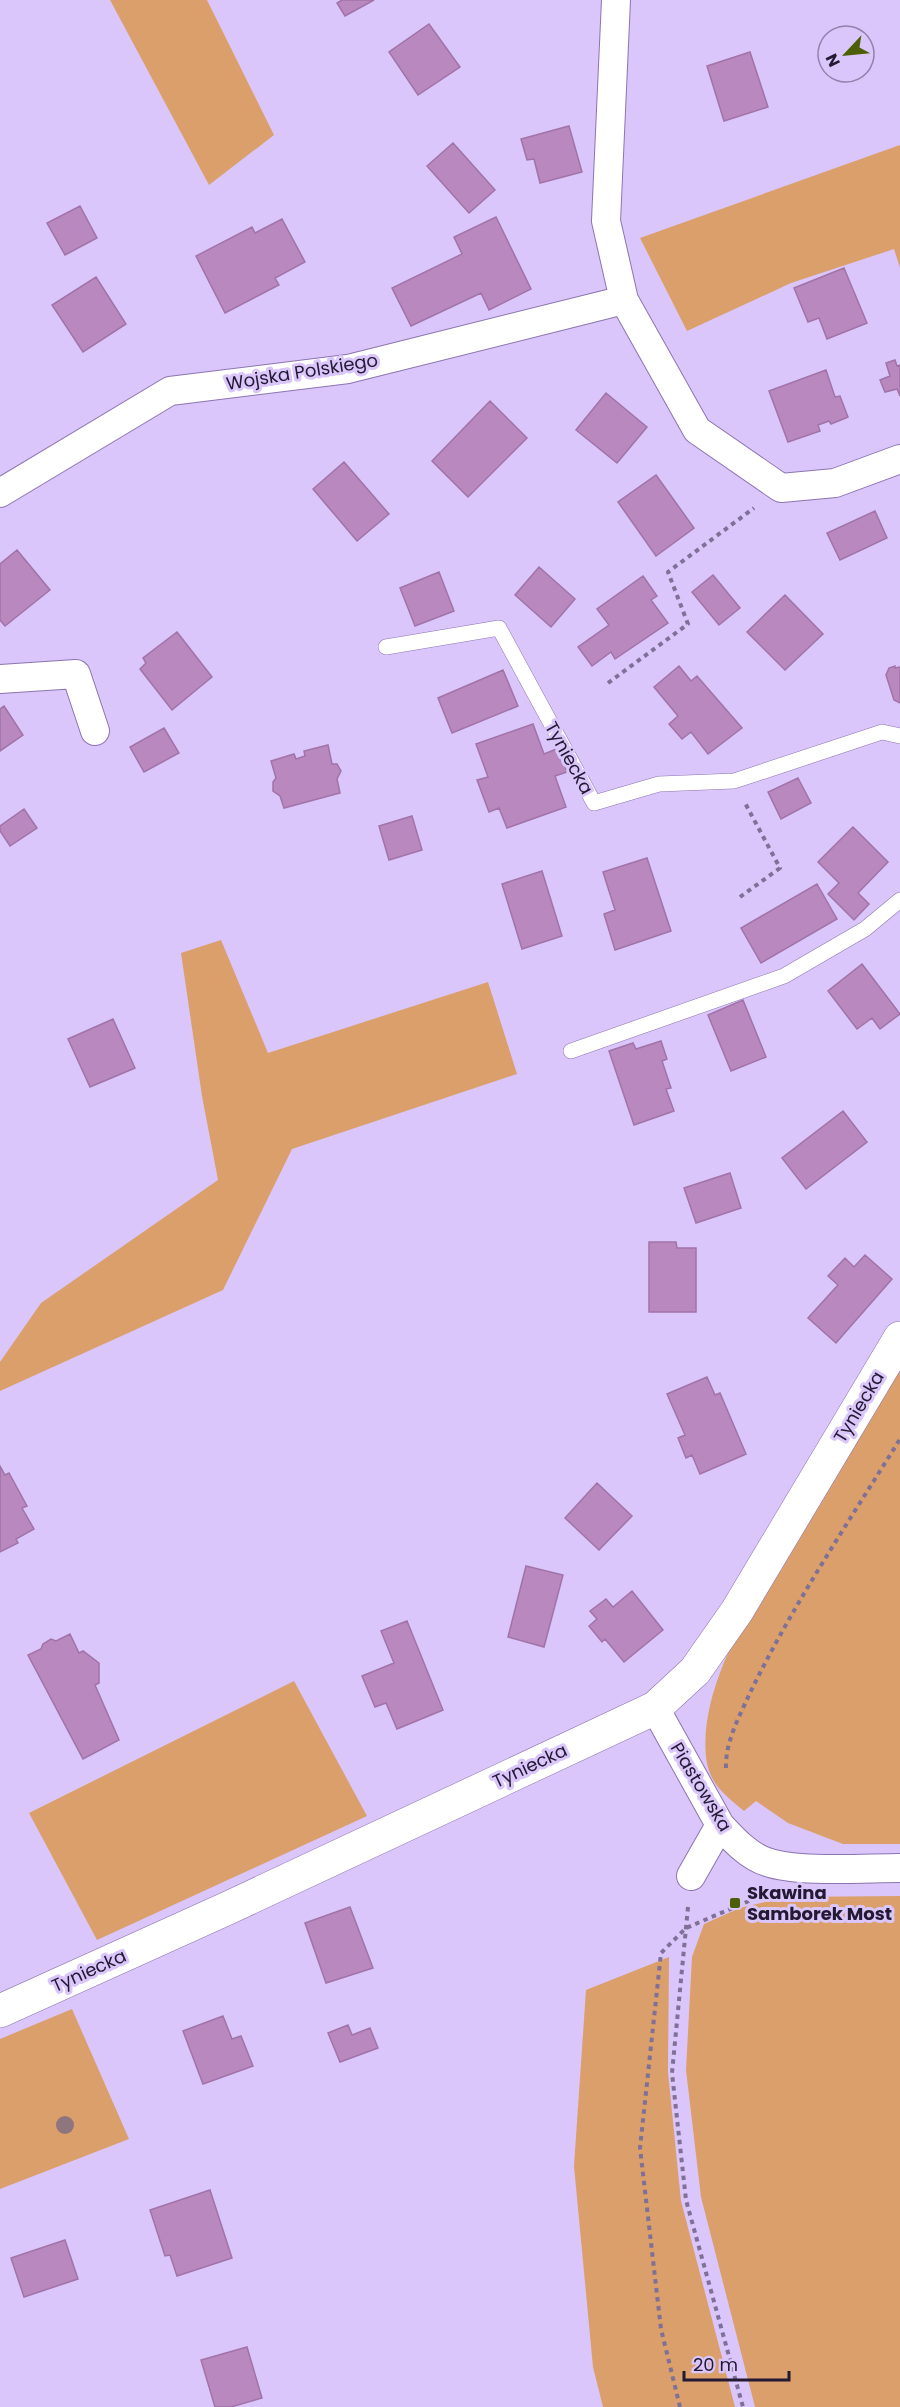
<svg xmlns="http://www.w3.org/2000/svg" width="900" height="2407" font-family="Poppins,sans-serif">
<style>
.green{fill:#da9f6a}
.building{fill:#b888bf;stroke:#a173a8;stroke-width:1.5}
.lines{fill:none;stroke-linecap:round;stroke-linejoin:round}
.service-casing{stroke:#8d74b1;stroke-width:16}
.minor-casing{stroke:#8d74b1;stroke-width:30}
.tertiary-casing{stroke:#8d74b1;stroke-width:34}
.path{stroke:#7f7098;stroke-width:4;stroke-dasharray:4.5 4.5;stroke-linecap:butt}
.service{stroke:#fff;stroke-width:15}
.minor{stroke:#fff;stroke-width:28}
.tertiary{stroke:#fff;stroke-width:33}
.tree{fill:#8f757e}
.poi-dot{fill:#4d5f05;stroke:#dac6fb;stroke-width:2}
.labels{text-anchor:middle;stroke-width:6;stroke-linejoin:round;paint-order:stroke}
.street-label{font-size:18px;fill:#231932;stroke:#dac6fb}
.poi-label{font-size:18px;font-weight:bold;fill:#231932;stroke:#dac6fb;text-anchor:start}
</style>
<rect width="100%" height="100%" fill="#dac6fb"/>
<path class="green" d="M110 0H207L274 135 209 185Z
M900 145V268L894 249 791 283 687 331 640 238Z
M221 940 268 1053 488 982 517 1074 292 1149 223 1290 0 1391V1362L41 1303 218 1180 202 1096 181 953Z
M900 1365V1844H843L788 1823 756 1801 744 1811C725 1795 709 1784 706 1757 698 1676 768 1580 809 1513 839 1464 870 1415 900 1365Z
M294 1681 367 1816 97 1940 29 1813Z
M900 1896V2407H755L701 2197 686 2070 692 1957 704 1924 740 1908 786 1897Z
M669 1957 668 2072 681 2201 735 2407H603L593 2367 574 2166 586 1990Z
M72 2009 129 2139 0 2189V2039Z"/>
<path class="building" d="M342 0H374L345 16 337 3Z
M429 24 460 67 418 95 389 52Z
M750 52 768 107 724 121 707 66Z
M569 126 582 172 540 183 534 159 527 160 521 139Z
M453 143 495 190 469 213 427 166Z
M80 206 97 238 65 255 47 223Z
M496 217 531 289 489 310 481 293 411 326 392 288 462 254 454 237Z
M282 219 305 262 275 278 279 285 225 313 196 256 252 227 255 233Z
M844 268 867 323 827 339 819 318 808 322 794 288Z
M96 277 126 324 83 352 52 305Z
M895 360 897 366 900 365V396L897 389 885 392 880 380 890 376 886 363Z
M826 370 835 397 840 396 848 417 831 424 829 421 818 425 820 431 788 442 769 391Z
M606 393 647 427 617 463 576 430Z
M490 401 527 438 468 497 432 461Z
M344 462 389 514 357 541 313 489Z
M656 475 694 528 656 556 618 502Z
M875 511 887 538 840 560 827 533Z
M17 550 50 590 5 626 0 620V564Z
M539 567 575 599 551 627 515 595Z
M439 572 454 611 415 626 400 588Z
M713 575 740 608 719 625 692 592Z
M643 576 657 596 651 600 668 623 615 659 611 652 592 666 578 647 609 625 597 609Z
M785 595 823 634 785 670 747 632Z
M177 632 212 677 172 710 140 669 146 663 143 658Z
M679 666 691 681 697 676 742 728 708 754 691 732 682 739 669 724 678 716 654 687Z
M895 666V668L900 667V703L894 700 886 675 889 668Z
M503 670 518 706 452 733 438 698Z
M4 706 23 735 0 751V709Z
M533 724 544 754 559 748 567 772 555 776 566 807 507 828 499 808 489 812 477 780 488 777 476 744Z
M164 728 179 753 144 772 130 747Z
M328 745 332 764H337L341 771 337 779 340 793 284 808 280 796 273 791V782L276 778 271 761 294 754 296 759 305 756 304 751Z
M798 778 811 803 781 819 768 792Z
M24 809 37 828 10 846 0 831V826Z
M412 816 422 850 389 860 379 826Z
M853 827 888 862 858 893 869 904 854 920 828 894 839 883 818 862Z
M647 858 671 931 615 950 604 914 615 910 603 872Z
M542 871 562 936 522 949 502 884Z
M817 884 837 919 761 963 741 928Z
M862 964 900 1014 880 1029 872 1018 857 1029 828 991Z
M743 1000 766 1057 731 1071 708 1015Z
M113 1019 135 1068 90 1087 68 1039Z
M661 1041 667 1059 662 1061 671 1088 666 1089 674 1111 634 1125 609 1051 633 1043 636 1049Z
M843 1111 867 1142 806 1189 782 1158Z
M730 1173 741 1208 696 1223 684 1188Z
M649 1242H676L677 1248H696V1312H649Z
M865 1255 892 1279 836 1343 808 1318 838 1285 828 1276 845 1258 854 1267Z
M707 1377 715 1395 720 1393 746 1454 700 1474 692 1455 686 1458 678 1438 685 1435 667 1394Z
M0 1466 5 1475 9 1473 27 1506 22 1508 34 1529 16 1539 18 1543 0 1552Z
M597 1483 632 1516 599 1550 565 1518Z
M526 1566 563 1575 544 1647 508 1637Z
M632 1591 663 1630 624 1662 605 1639 602 1642 589 1626 597 1619 590 1611 606 1599 613 1607Z
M407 1621 443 1710 397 1729 386 1703 375 1707 362 1676 394 1663 381 1631Z
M70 1634 79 1653 83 1651 99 1663V1683L95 1685 119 1740 83 1759 28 1655 41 1649 43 1644 51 1639 56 1641Z
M350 1907 373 1968 326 1983 305 1923Z
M223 2016 232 2039 241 2036 253 2066 203 2084 183 2031Z
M348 2025 352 2035 370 2028 378 2048 340 2062 328 2033Z
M210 2190 232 2258 177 2276 170 2255 165 2256 150 2210Z
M65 2240 78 2279 24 2297 11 2258Z
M247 2347 262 2398 231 2407H215L201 2360Z"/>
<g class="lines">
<g class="service-casing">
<path id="service" d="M386 647 499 628 594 803 659 784 734 781 882 732 900 736
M571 1051 784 976 865 929 900 900"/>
</g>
<g class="minor-casing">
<path id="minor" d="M616 0 606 221 624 300 697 430 781 488 835 483 900 459
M0 493 170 391 348 369 624 300
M0 679 76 674 95 731
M655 1708 720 1825C733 1839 748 1856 767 1862 799 1873 864 1868 900 1868
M691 1876 720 1825"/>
</g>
<g class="tertiary-casing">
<path id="tertiary" d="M0 2011 228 1908 655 1708 695 1671 737 1611 900 1338"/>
</g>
<path class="path" d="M608 683 688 624 668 572 754 508
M740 897 780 868 745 803
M726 1768C725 1743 739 1717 749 1695 792 1606 848 1523 900 1439
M688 1907 672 2073 686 2200 743 2407
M680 2407 661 2329 640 2148 661 1953 686 1928 763 1895"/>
<use href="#service" class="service"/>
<use href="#minor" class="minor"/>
<use href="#tertiary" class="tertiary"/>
</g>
<circle class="tree" cx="65" cy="2125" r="9"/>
<rect class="poi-dot" x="729" y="1897" width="12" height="12" rx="3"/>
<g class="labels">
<g class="street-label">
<text transform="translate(302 372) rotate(-9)" y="6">Wojska Polskiego</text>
<text transform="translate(569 758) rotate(61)" y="6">Tyniecka</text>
<text transform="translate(859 1407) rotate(-59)" y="6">Tyniecka</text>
<text transform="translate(530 1766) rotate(-25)" y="6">Tyniecka</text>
<text transform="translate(701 1787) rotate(59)" y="6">Piastowska</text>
<text transform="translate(89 1971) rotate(-24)" y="6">Tyniecka</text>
</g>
<g class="poi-label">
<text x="747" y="1899">Skawina<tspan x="747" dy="21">Samborek Most</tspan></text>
</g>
</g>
<g transform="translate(846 54) rotate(244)"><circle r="28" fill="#dac6fb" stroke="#9181ab" stroke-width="1.5"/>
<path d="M0-4.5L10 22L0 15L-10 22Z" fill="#4d5f05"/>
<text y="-9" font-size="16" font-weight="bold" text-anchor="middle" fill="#231932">N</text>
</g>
<path d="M684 2371v9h105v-9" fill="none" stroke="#231932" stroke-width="3"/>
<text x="693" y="2371" font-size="18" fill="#231932" stroke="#dac6fb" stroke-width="4.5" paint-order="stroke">20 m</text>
</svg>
